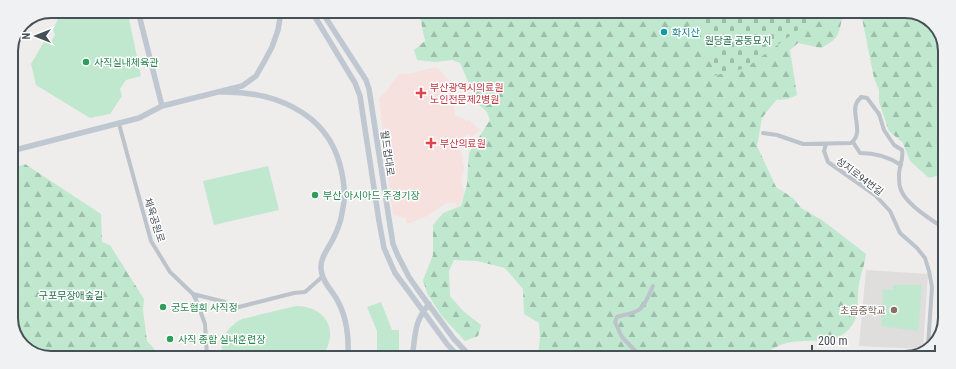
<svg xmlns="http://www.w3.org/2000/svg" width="956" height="369" font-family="'Roboto Condensed','Noto Sans KR',sans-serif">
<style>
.education{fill:#e0dddd}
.medical{fill:#f7e1de}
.grass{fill:#bfe8cf}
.forest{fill:url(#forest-firs)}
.cemetery{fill:url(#cemetery-stones)}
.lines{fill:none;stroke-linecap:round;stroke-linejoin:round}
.street{stroke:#bcc3ca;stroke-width:4}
.secondary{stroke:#bfc7d1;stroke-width:5.5}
.culture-dot{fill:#0f9aa8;stroke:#fff;stroke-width:1.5}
.leisure-dot{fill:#2e9e5b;stroke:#fff;stroke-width:1.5}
.health-dot{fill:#e0444e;stroke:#fff;stroke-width:1.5}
.education-dot{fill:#8d6e63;stroke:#fff;stroke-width:1.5}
.labels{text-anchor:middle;stroke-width:3;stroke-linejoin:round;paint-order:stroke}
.culture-label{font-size:10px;fill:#0d838f;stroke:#fff;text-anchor:start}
.park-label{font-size:10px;fill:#216f49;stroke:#fff}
.leisure-label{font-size:10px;fill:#27864d;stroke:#fff;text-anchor:start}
.health-label{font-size:10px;fill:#be3a42;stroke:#fff;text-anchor:start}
.street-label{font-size:10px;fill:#474f57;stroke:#fff}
.education-label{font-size:10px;fill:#785e54;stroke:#fff;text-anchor:end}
.rim{fill:none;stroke:#474f57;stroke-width:2}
</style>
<defs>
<pattern id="forest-firs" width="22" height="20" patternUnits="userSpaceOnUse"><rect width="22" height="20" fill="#bfe8cf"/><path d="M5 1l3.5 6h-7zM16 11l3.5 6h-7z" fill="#9dbeab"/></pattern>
<pattern id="cemetery-stones" width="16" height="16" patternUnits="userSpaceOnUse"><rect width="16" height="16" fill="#bfe8cf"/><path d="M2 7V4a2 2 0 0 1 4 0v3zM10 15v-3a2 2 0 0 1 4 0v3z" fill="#9dbeab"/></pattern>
</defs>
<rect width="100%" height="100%" fill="#efecec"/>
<path class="education" d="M866 270 928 274 923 349 859 346Z"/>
<path class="medical" d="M432 68H438L447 79 453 87 455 116 463 118 466 121 469 120 480 130 471 137 468 134 464 137 463 143 459 149 462 155 464 169 461 179 464 194 460 204 457 208 456 203 448 202 427 216 407 224 405 218 393 215 379 98 384 94 399 74H407Z"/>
<path class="grass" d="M70 11H92L106 19 128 14 141 76 126 80 120 89 122 96 110 114 90 118 36 85 31 64 45 40 50 43 55 35 53 29 61 13Z
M23 23 19 38 11 52V49Z
M268 166 279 210 214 225 203 181Z
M893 285H922L918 331 881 326 883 289 893 290Z
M381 302 392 330H399V355L377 356V331L367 307Z
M296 306C325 306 339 329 324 354L325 357 223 356C218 340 228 326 242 319Z"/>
<path class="forest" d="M419 12 845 13 843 15C838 35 840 38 821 48L798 43 790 50 797 95 788 99 776 100 762 118 757 146 776 187 793 198 801 208 822 220 866 254C865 264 861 273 859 284 857 294 859 311 855 320 841 349 811 337 787 343 777 345 766 353 756 358L538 357 540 337 539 323 524 314 523 289 505 268 477 261 454 260 449 271 450 296 463 311 481 325 478 336 465 341 441 315 427 293 423 280 433 255V225L443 213 461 206 467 184 469 153 490 120 487 112 478 104 460 63 452 60 435 62 417 60 414 50 425 41Z
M861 13H918L937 27 945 48 944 174 929 178 910 161 903 143 889 131 879 102V90L874 78Z
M25 164 101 214 102 242 110 245 144 299 143 310 147 341 161 356H38L19 342 11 321V169Z"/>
<path class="cemetery" d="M701 13H821L746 68 713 76 711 44Z"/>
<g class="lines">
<path class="street" d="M119 124 151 241 170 272 193 294 197 302 205 324 207 356
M763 133 777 135 803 144 851 143C865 132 850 113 857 102 858 100 860 99 861 97L867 98 879 114 884 130 894 145 902 150C904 159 899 166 899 175 899 179 899 186 901 190 906 204 931 220 944 228
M853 142 860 153C875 153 889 157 901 165
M826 144 824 151 828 162 875 195 890 211 900 233 917 248 925 258 929 271 932 287 928 346 927 351
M193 294 225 302 233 308H235L294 293 305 292 322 277
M641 357 622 337 615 322 617 317 620 316C645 311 643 307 653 286
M809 358 826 352H923"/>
<path class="secondary" d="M138 11 162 106
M312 12 355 83 360 96 379 221 384 248 395 273 407 289 447 344 459 357
M322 12 366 80 369 89 389 219 393 244 398 256 409 277 418 290 454 339 471 357
M221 92C272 91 326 111 340 165 344 180 346 198 342 213 341 222 337 231 333 239 328 249 320 258 321 269 322 281 330 288 336 298 347 316 349 336 348 357
M11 151 139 118 162 106 242 86 256 76 264 62 272 47 278 30 281 12
M412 357C416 335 413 323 429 304"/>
</g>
<circle class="culture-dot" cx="664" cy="32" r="4"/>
<g class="leisure-dot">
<circle cx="86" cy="62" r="4"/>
<circle cx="315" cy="195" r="4"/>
<circle cx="163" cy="307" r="4"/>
<circle cx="170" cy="339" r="4"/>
</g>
<g class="health-dot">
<path d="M419 87h4v4h4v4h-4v4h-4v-4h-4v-4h4z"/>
<path d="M429 137h4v4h4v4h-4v4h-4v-4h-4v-4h4z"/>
</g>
<circle class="education-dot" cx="894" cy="310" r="4"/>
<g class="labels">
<g class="culture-label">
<text x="672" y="36">화지산</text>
</g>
<g class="park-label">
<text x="738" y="44">원당골 공동묘지</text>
<text x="71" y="299">구포무장애숲길</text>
</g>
<g class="leisure-label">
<text x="94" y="66">사직실내체육관</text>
<text x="323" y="199">부산 아시아드 주경기장</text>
<text x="171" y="311">궁도협회 사직정</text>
<text x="178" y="343">사직 종합 실내훈련장</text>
</g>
<g class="health-label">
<text x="430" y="91">부산광역시의료원<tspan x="430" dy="12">노인전문제2병원</tspan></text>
<text x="440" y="147">부산의료원</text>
</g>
<g class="street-label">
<text transform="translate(388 153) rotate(82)" y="4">월드컵대로</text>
<text transform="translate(860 176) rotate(37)" y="4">성지로94번길</text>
<text transform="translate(155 220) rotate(72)" y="4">체육공원로</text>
</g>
<g class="education-label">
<text x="886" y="314">초읍중학교</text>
</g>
</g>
<path d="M0 0H956V369H0ZM51 18H905A33 33 0 0 1 938 51V318A33 33 0 0 1 905 351H51A33 33 0 0 1 18 318V51A33 33 0 0 1 51 18Z" fill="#f0f1f2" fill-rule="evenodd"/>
<path class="rim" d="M51 18H905A33 33 0 0 1 938 51V318A33 33 0 0 1 905 351H51A33 33 0 0 1 18 318V51A33 33 0 0 1 51 18Z"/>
<g transform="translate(36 36) rotate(270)" stroke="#ffffff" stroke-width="3" paint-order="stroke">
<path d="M0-3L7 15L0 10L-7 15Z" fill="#474f57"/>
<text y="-6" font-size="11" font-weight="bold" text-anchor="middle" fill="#474f57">N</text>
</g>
<path d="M812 345v6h123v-6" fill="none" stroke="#474f57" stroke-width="2"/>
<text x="818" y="345" font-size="12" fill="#474f57" stroke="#ffffff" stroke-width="3" paint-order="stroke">200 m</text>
</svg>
